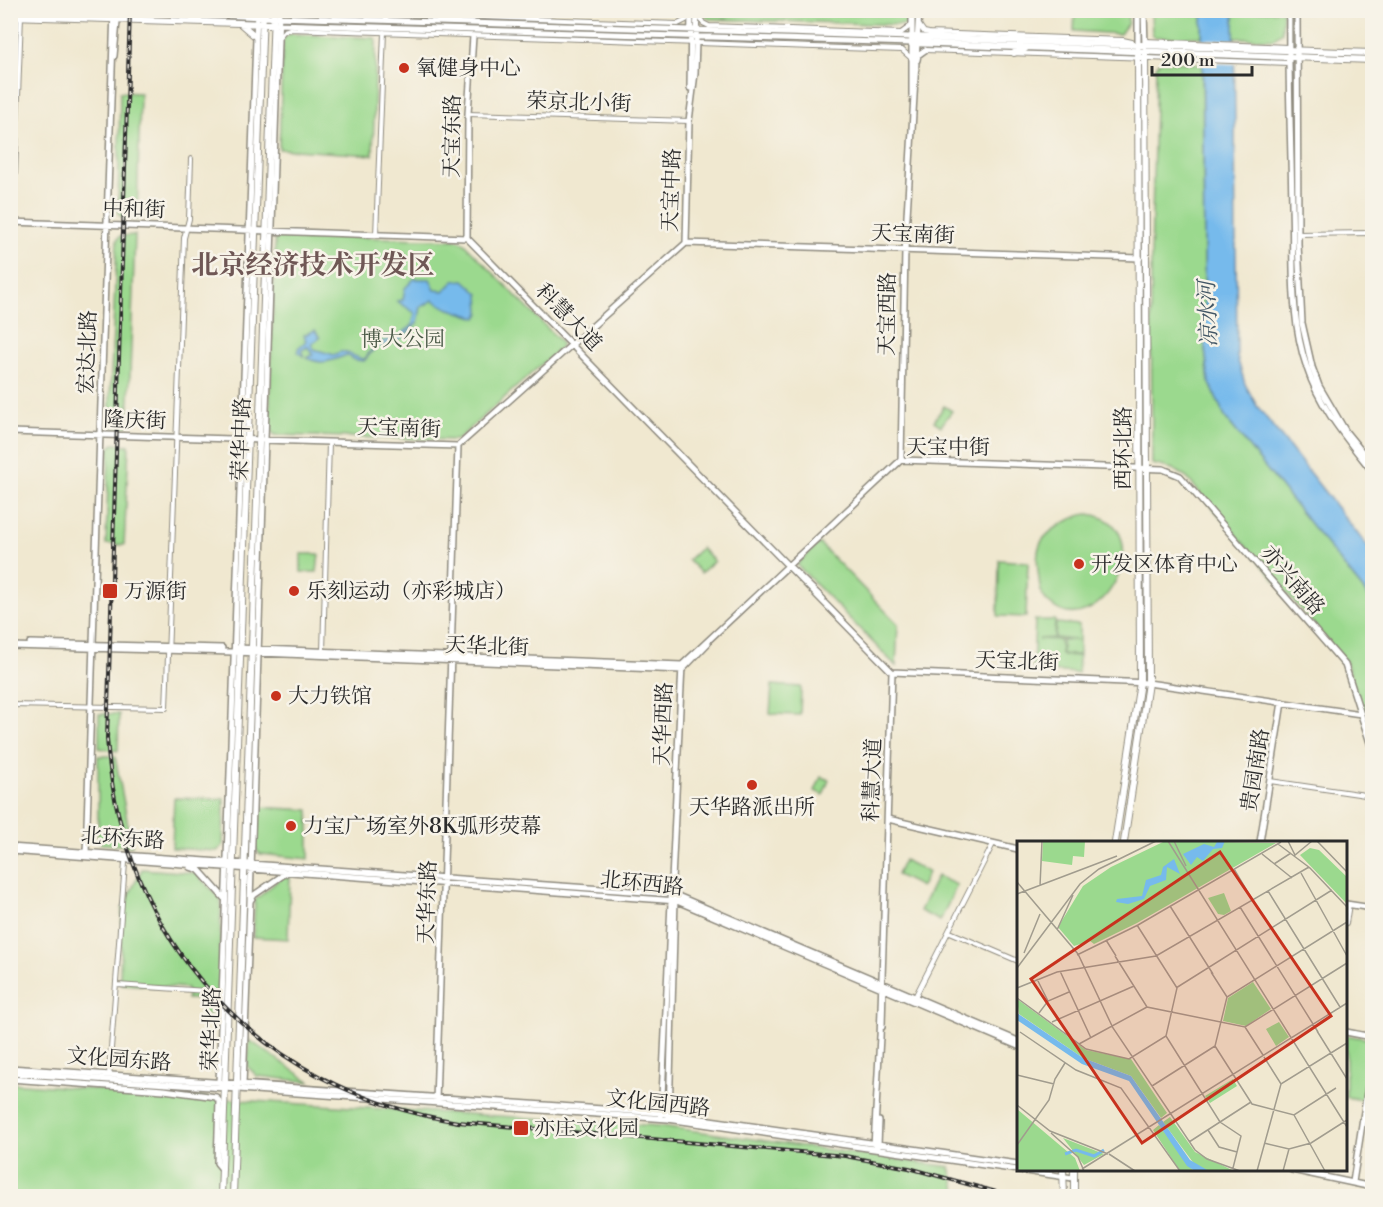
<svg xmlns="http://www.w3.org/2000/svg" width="1383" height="1207" font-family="'Libre Bodoni','Noto Serif SC',serif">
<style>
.green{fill:#9bd98e;stroke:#63825c;stroke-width:1.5}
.water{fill:#76baec;stroke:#50728c;stroke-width:1.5}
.pier{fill:#f0e8d0}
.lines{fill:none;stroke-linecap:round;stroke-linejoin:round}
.street-casing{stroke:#8e8a7e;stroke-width:6}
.secondary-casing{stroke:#8e8a7e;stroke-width:8}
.primary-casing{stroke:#8e8a7e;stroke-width:8}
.street{stroke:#fff;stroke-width:4}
.secondary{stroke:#fff;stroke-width:5}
.primary{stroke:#fff;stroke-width:6}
.rail-casing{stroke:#2b2b2b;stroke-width:4}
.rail{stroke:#f7f3e8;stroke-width:1.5;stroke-dasharray:4.5;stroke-linecap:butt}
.poi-dot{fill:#c8321e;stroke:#f7f3e8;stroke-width:2}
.labels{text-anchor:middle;stroke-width:5;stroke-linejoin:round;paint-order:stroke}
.poi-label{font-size:21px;fill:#2b2b2b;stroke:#f7f3e8;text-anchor:start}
.street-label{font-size:21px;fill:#2b2b2b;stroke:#f7f3e8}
.park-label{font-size:21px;fill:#475644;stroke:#f7f3e8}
.water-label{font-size:22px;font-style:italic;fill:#425665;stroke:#f7f3e8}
.district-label{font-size:27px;font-weight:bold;fill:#6f5755;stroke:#f7f3e8}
.inset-river{fill:none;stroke:#76baec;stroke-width:3}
.inset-road{fill:none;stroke:#a19c8e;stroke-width:1.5}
.view{fill:#c8321e;fill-opacity:0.15;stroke:#c8321e;stroke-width:3}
.inset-edge{fill:none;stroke:#2b2b2b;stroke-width:3}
</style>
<rect width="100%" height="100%" fill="#f7f3e8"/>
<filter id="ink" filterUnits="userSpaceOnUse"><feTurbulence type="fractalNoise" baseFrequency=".0167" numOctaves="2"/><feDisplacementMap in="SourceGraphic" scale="12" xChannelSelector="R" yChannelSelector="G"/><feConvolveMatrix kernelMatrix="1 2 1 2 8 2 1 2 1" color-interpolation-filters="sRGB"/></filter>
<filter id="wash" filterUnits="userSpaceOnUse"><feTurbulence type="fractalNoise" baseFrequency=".008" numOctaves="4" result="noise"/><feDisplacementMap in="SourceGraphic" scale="24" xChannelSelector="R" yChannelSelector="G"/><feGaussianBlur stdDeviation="1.35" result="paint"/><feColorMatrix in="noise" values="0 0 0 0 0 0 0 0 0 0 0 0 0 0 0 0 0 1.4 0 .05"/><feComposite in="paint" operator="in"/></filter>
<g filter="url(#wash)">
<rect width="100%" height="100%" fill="#f0e8d0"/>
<path class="green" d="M704 10H908V11L907 23 905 25 709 19 703 15Z
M1075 11H1128V23L1120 34 1074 31Z
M1151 11H1202V37H1154L1152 36Z
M1234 11H1283L1282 32 1273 39 1234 38Z
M290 34 376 38 373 155 279 149 283 38Z
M1160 61 1202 64 1205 349 1209 381 1225 417 1372 601V742L1346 662 1187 478 1173 469 1152 464 1151 258 1156 67Z
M120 92 140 93 137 220 122 218 118 213Z
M135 235 128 427H113L109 422 117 240 120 236Z
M280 235 459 240 464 243 561 342V347L457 440 275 435 269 429 275 240Z
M944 406 952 411 941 426 934 421Z
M113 444 129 445 124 545 106 544 109 449Z
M1089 514C1165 526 1098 649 1049 603 1041 596 1040 589 1039 579 1034 547 1038 536 1068 521 1075 517 1081 514 1089 514Z
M819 543 898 624 896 666 798 566V563Z
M701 548 714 561 701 573 688 560Z
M301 554H319L317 572H301Z
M999 560 1028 562 1026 617 998 616Z
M1035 620H1055L1054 638 1039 639 1060 640 1061 655 1079 656 1078 673 1033 670Z
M1056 623 1079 625V655L1062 654V640H1077L1055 638Z
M772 685 801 687 800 715 770 714Z
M99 714H119L118 751 99 748Z
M98 756H115L132 846 102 844 98 841Z
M821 777 829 780 823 795 815 791Z
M174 798 224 799 223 846 217 851 172 848Z
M256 807 309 810V859L260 854 255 848Z
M904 860 928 872 921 887 897 875Z
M142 869 195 873 221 899 219 1015 201 1013 202 999H187V988L122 984 120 981 122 909Z
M937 876 957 885 940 921 920 911Z
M282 877H290L288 939 253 937 255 900Z
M1346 1035 1369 1039 1372 1043 1363 1100 1346 1097Z
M249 1040 311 1082 257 1076 248 1067Z
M10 1083 254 1101 660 1126 950 1167 958 1196H11Z"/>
<path class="water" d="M1202 11H1234L1237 357 1245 384 1257 406 1372 552V601L1225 417 1209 381 1205 349Z
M414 279H430L435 290 444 291 454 281 464 280 479 294 480 313 477 318 447 308 433 300 421 307 418 322 412 329 397 341 375 348 364 361 355 360 347 355C332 360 323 366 307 358L313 355 308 347 301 350 304 357 298 352V348L306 341 304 335 315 330 320 338 311 344 314 349 334 355C348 346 350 358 365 359L375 344 395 338 412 326 415 313 397 301 403 300 405 288Z"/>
<path class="pier" d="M1199 39 1237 40V64L1199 63Z"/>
</g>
<g filter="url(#ink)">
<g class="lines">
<g class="street-casing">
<path id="street" d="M285 10 678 24 686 20 691 12
M698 14 703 23 709 26 901 33 912 25
M919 25 924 32 929 33 1123 40 1132 42
M279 37 284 31 290 29 902 50 911 58
M1145 41 1288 47
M925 50 1288 63
M468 114 689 121
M1298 234 1372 233
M376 235 384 32
M10 308 21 16
M323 652 329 443
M10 705 166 708 184 238 189 219 191 159
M1270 781 1372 796
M1346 923 1349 904
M950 932 1018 961
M117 985 222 992
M915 997 993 844
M109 1075 125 863"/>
</g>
<g class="secondary-casing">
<path id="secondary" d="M1144 10 1145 47
M1289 10C1288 76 1291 141 1292 206 1294 260 1289 316 1307 368 1320 408 1347 439 1372 471
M1297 10 1298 244 1302 323 1312 367 1319 386 1346 432 1372 464
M277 17 911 37
M473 18 474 10
M277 24 911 43
M1138 48V10
M114 56 118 10
M917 60 918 55 925 50
M690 88 691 10
M912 95V10
M10 222 467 238 892 672 880 1039
M467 238 468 114 473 36
M686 243 1140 258
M10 432 458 446 686 243 689 121 695 73 697 10
M901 460 905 250 919 10
M791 568 823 599
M30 643 222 648
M10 646 234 652 682 670 708 643
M237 648 682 665
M892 672 1148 683 1361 714
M888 819 1018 849
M1260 842 1282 702
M10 847 673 894 1018 1041
M10 851 677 901 1018 1046
M86 854 114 10
M190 867 199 870 224 898
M250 901 279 10
M1346 904 1372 908
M882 1027 883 986
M1346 1032 1372 1037
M10 1068 661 1113 1018 1164
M10 1073 668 1119 1073 1178
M10 1079 164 1090 216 1097 219 1101 217 1163 222 1169
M243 1085 250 901 254 895 289 871
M225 1089 219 1083 257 10
M436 1101 458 446
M669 1117 675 899
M661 1118 682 665 901 460 1163 469 1180 476 1345 665 1372 749
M878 1145 879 1121
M874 1147 880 1036
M1292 1170 1372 1187
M1353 1182 1372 1060"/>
</g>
<g class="primary-casing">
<path id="primary" d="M122 10 273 17
M10 16 273 24
M241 24 255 36
M911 37 1372 53
M911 43 1372 60
M1014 53 1025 49
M1115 842 1140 682 1138 51
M1124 842 1148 683 1145 52
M1063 1170 1064 1196
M221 1196 263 10
M233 1196 274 10
M1074 1196V1170"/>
</g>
<use href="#street" class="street"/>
<use href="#secondary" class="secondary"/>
<use href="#primary" class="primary"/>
<g class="rail-casing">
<path id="rail" d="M130 10 107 738C120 940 259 1091 458 1122L845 1156 909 1168 1011 1196"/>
</g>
<use href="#rail" class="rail"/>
</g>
</g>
<g class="poi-dot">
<circle cx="404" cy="68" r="6"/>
<circle cx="1079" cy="564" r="6"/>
<rect x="102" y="583" width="16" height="16" rx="3"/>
<circle cx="294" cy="591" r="6"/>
<circle cx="276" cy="696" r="6"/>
<circle cx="752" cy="785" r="6"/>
<circle cx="291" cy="826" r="6"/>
<rect x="513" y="1120" width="16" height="16" rx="3"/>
</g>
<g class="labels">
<g class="poi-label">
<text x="416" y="75">氧健身中心</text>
<text x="1091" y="571">开发区体育中心</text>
<text x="124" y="598">万源街</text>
<text x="306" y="598">乐刻运动（亦彩城店）</text>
<text x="288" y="703">大力铁馆</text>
<text x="752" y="814" text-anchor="middle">天华路派出所</text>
<text x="303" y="833">力宝广场室外8K弧形荧幕</text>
<text x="534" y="1135">亦庄文化园</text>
</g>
<g class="street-label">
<text transform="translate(579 102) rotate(2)" y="7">荣京北小街</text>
<text transform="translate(452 136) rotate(-89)" y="7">天宝东路</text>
<text transform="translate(671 190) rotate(-88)" y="7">天宝中路</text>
<text transform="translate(134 209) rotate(2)" y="7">中和街</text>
<text transform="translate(913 234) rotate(2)" y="7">天宝南街</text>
<text transform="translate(887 314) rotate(-89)" y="7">天宝西路</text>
<text transform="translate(569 317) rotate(46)" y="7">科慧大道</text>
<text transform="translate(87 352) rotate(-88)" y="7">宏达北路</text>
<text transform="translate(135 420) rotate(2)" y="7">隆庆街</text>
<text transform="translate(399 428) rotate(2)" y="7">天宝南街</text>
<text transform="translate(241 439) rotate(-88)" y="7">荣华中路</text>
<text x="948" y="454">天宝中街</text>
<text transform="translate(1123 448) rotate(-90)" y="7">西环北路</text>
<text transform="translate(1293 580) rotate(49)" y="7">亦兴南路</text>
<text transform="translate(487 646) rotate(2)" y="7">天华北街</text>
<text transform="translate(1017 661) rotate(2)" y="7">天宝北街</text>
<text transform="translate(663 724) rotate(-88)" y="7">天华西路</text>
<text transform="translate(1255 770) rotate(-81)" y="7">贵园南路</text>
<text transform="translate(872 780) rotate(-88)" y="7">科慧大道</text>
<text transform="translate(123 838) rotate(4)" y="7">北环东路</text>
<text transform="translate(642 883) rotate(6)" y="7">北环西路</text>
<text transform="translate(427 902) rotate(-88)" y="7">天华东路</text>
<text transform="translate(211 1029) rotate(-88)" y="7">荣华北路</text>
<text transform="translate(119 1059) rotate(4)" y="7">文化园东路</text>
<text transform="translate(658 1103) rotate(6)" y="7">文化园西路</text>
</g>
<g class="park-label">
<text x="403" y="346">博大公园</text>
</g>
<g class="water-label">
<text transform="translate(1207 314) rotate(-92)" y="8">凉水河</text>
</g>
<g class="district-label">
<text x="313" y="274">北京经济技术开发区</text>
</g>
</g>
<g transform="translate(1017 841)">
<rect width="330" height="330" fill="#f0e8d0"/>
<path d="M26 0H68L67 16 56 15 55 24 25 20ZM148 0 259 2 120 82 77 103 73 100 57 105 41 86 66 45 94 26ZM293 7 302 9 330 36V63L283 14ZM207 52 214 70 207 74 201 73 191 57ZM236 141 254 168 229 185 206 180 211 157ZM0 158 69 209 114 218 150 272 144 277 114 235 66 217 2 173ZM262 181 272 196 259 205 249 188ZM216 238 220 245 193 262 188 255ZM0 268 58 317 63 330H0ZM153 276 178 311 217 330H192L178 324 146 281ZM142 284 175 328 178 330H163L136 289ZM46 297 87 313 67 324Z" fill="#9bd98e"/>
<path d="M208 0 205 7 196 8 186 20 180 16 174 24 166 13 187 3 197 6 200 1ZM157 18 163 33 150 26 149 39 133 45 127 58 111 63 99 61 100 58 125 55 129 39 144 34 146 26ZM0 172 66 217 114 235 173 319 192 330H178L170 325 112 240 65 223 0 179Z" fill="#76baec"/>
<path class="inset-river" d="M48 313 59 309 77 315 87 309"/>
<path class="inset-road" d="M151 0 330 286M157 0 169 25M271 0 278 14 295 0M300 0 330 31M261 3 293 27 330 66M245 13 275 37M257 23 274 12M217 28 236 60M284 32 330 115M0 41 61 113 96 187 178 309 190 318 223 330M23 45 25 0M251 50 323 166M0 53 100 15M153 65 196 133M223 66 301 191M40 89 56 54M89 99 99 115M7 112 23 73M60 114 121 84 264 1M98 115 130 166 228 186 330 122M0 127 63 43 82 28 139 0M43 130 74 197M194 131 210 156M20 138 31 160M0 147 40 131 139 115 292 26M159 147 315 49M0 157 69 208 112 218 149 195 160 147 120 84M22 172 31 160 52 151M35 181 117 145M228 186 246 214M300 190 330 238M3 191 59 229 104 247 163 330M149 195 203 281 224 295 216 327M62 203 130 166M247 216 264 243 330 202M0 234 37 243M135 245 198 205M319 247 277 274 235 263 198 205 210 156 330 81M0 264 33 290 91 313M277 274 308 330M191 289 202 306 220 311M34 292 61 316 67 330M172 301 234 261M247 302 272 308 294 302 330 279M0 304 32 259 38 238 48 222M92 313 118 330M65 328 330 162M240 330 264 243M266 330 272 308"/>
<path class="view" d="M203 11 314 175 125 302 14 138Z"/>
<rect width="330" height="330" class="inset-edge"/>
</g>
<rect width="1383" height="1207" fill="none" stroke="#f7f3e8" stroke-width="36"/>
<path d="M1152 66v9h100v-9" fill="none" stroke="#2b2b2b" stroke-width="3"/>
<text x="1161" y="66" font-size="18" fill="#2b2b2b" stroke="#f7f3e8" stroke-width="4.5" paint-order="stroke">200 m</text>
</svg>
